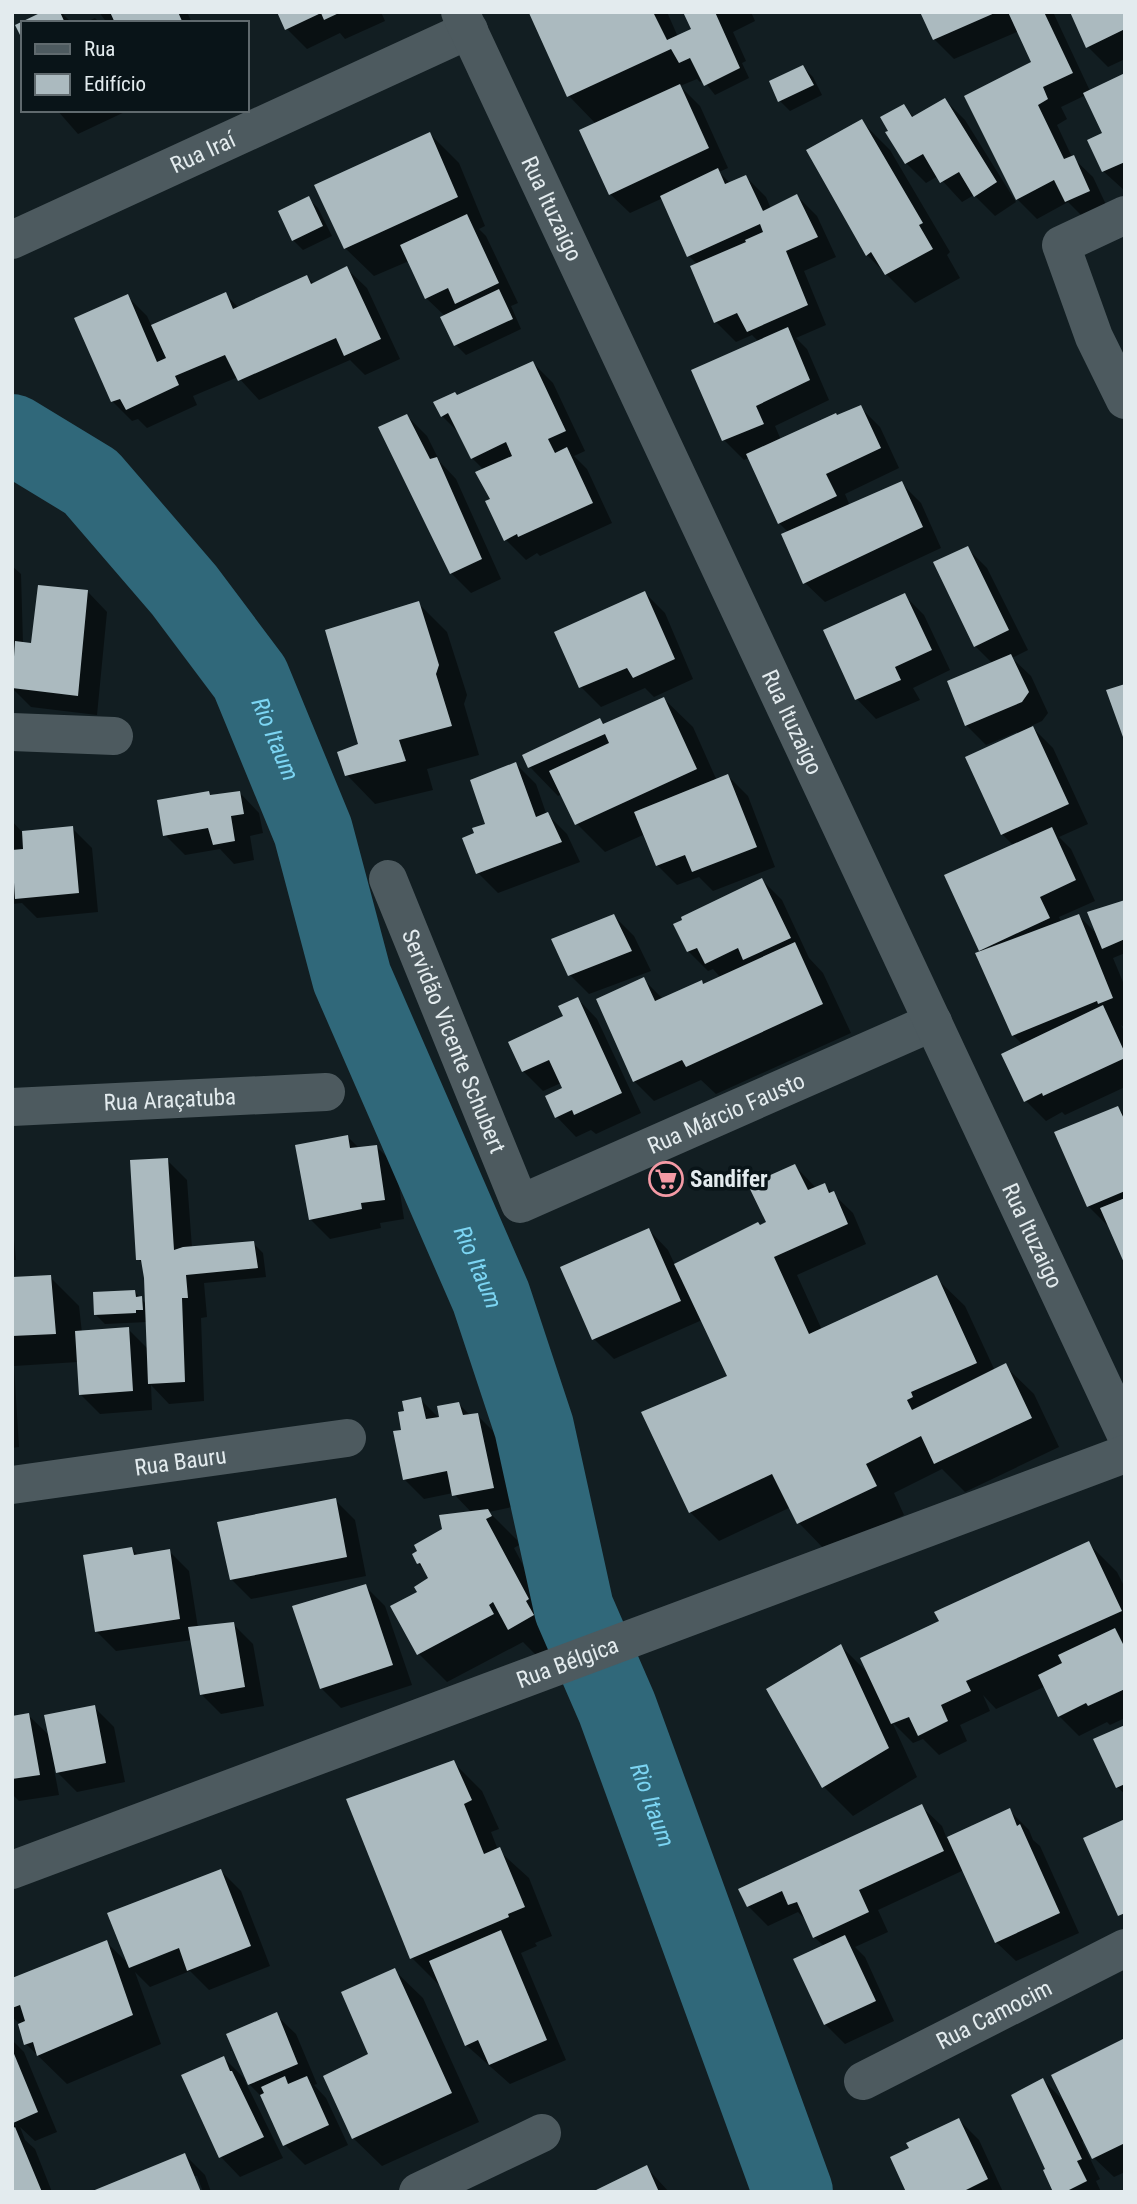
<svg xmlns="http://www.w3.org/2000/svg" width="1137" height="2204" font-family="'Roboto Condensed',sans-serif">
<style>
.shadow{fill:#0007}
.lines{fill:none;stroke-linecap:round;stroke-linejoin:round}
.river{stroke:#30687a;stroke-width:80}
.building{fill:#abbabf}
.minor{stroke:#4d5a5f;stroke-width:38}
.tertiary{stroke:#4d5a5f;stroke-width:38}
.labels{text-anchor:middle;stroke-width:7;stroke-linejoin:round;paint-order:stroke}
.street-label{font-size:23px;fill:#e3ebee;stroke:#091418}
.poi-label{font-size:23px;font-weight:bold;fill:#e3ebee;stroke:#091418;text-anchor:start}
.water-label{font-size:24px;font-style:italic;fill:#7cd5f3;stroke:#091418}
</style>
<rect width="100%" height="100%" fill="#121e22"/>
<path class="shadow" d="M47 12H61L72 23H24Z
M99 12H187L192 23H107Z
M279 12H381L385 21 345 39 340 33 307 49 287 29Z
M527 12H667L678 37 693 29 685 12H751L755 21 733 32 746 61 742 63 749 78 715 95 704 81 700 82 697 79 680 86 700 106 728 168 719 172 731 184 746 177 766 197 771 209 797 196 817 216 836 257 804 271 826 325 796 338 807 349 829 400 775 426 781 440 860 407 880 427 899 468 845 494 850 506 901 483 921 503 941 548 825 602 805 583 789 533 779 523 750 457 744 460 724 440 759 342 752 335 736 342 716 322 698 265 689 256 663 198 630 213 610 194 596 124 569 96 534 19Z
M922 12H1053L1090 91 1125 75V191L1103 171 1089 141 1104 133 1086 95 1061 107 1067 119 1057 125 1072 157 1093 177 1109 211 1087 221 1068 202 1037 219 1017 199 1033 63 1019 31 954 59 934 39Z
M1072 12H1125V59L1108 67 1088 47Z
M95 18 100 23H84Z
M803 67 813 77 822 95 790 111 780 101 771 82Z
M945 100 965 120 1016 202 995 216 974 195 962 202 938 176 926 183 906 163 888 133 903 106 915 118Z
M57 110H129L78 134Z
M861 121 890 150 950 252 947 255 960 278 915 303 867 255Z
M430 134 459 163 485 226 479 229 486 236 518 303 511 306 521 329 466 355 456 345 445 316 426 298 409 261 374 276 345 248Z
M308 198 318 208 332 236 303 250 293 240 280 211Z
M347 269 367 288 400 359 365 375 350 360 259 400 238 377 193 396 197 405 147 428 138 419 132 421 112 401 127 296 147 316 152 327 225 294 239 308 307 277 314 284Z
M533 363 553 383 585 451 574 456 587 469 612 523 540 556 537 553 526 560 506 540 487 502 492 500 484 470 472 458 461 435 442 416 457 397Z
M407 416 427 436 440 462 456 479 501 579 471 593 451 573Z
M967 548 987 568 1028 650 1012 658 1031 676 1048 713 1042 721 1031 726 1053 748 1088 824 1059 837 1071 849 1095 901 1059 917 1061 922 1079 916 1098 935 1125 903V953L1113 958 1125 987V1028L1121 1025 1125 1033V1087L1065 1115 1062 1112 1046 1121 1026 1101 1023 1045 1013 1035 980 949 1014 846 1002 834 1019 734 1017 732 986 745 966 725 993 664 975 646Z
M12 566 21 574 23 644 33 645 88 592 107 612 97 715 31 707 12 688Z
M645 593 665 613 693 679 654 697 645 688 601 707 581 687 556 633Z
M904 595 924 615 950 670 913 688 920 700 876 719 857 699Z
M418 603 447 632 467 695 464 704 479 755 427 769 433 790 375 804 347 775Z
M664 699 693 727 717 781 728 776 748 796 775 867 713 891 699 877 677 885 657 865 643 835 605 852 577 824 562 794 558 796 530 767 600 720 605 725Z
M516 764 536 784 546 813 567 834 580 862 498 893 478 873 477 834 487 825Z
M209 793 212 796 240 793 259 813 263 833 250 836 254 860 234 864 220 849 185 855 165 835Z
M12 821 22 832 72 828 92 848 98 912 37 918 22 903 12 904Z
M762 880 782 900 809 958 823 973 851 1033 716 1094 701 1080 654 1101 634 1081 644 980 663 999 701 982 704 985 721 978 713 969 708 971 688 951Z
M614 916 634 936 651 971 589 994 569 974Z
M578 999 597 1019 641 1113 596 1134 591 1130 576 1137 557 1117 564 1089 561 1083 543 1091 523 1071Z
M1117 1108 1125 1115V1260L1108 1226 1088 1206Z
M348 1137 359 1148 376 1146 396 1166 404 1219 380 1223 381 1228 330 1239 310 1219Z
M167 1160 187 1180 192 1248 253 1243 263 1253 266 1277 204 1283 207 1317 201 1318 204 1401 169 1404 151 1385 152 1410 100 1414 80 1394 78 1362 14 1366 19 1447 12 1448V1279L50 1277 79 1306 82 1333 128 1329 148 1349 147 1322 105 1324 95 1314 135 1292 146 1304 143 1264 138 1259Z
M795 1166 816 1188 824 1185 853 1213 866 1244 797 1275 822 1330 936 1278 965 1306 995 1371 1005 1366 1034 1394 1059 1447 965 1492 942 1469 894 1493 904 1515 827 1552 799 1523 791 1507 719 1541 690 1512 730 1377 702 1320 614 1359 594 1339 562 1267 649 1230 668 1250 675 1265 768 1222Z
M12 1219 16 1260H12Z
M420 1399 442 1421 459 1404 471 1416 477 1415 497 1435 512 1507 489 1512 517 1540 519 1545 514 1548 556 1628 554 1630 562 1644 538 1657 523 1642 447 1682 418 1653 420 1592 431 1579 418 1563 472 1513 453 1493 424 1499 404 1479 403 1431 406 1412Z
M335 1500 355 1520 366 1576 251 1599 231 1579Z
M1088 1543 1117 1572 1125 1588V1718L1110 1725 1107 1722 1079 1736 1059 1716 1046 1686 996 1709 983 1695 990 1711 960 1725 967 1741 939 1755 923 1739 913 1743 892 1722 917 1777 853 1816 824 1787 768 1689 841 1646 869 1674 940 1622Z
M132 1549 139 1556 169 1551 189 1571 198 1628 233 1624 253 1644 264 1706 221 1714 201 1694 192 1640 116 1651 96 1631Z
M365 1586 385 1606 412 1685 341 1708 321 1688Z
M94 1707 114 1727 125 1782 77 1792 54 1769 59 1795 19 1801 12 1794V1717L28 1715 50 1736Z
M1125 1727V1794L1117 1787Z
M453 1762 482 1791 499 1829 491 1832 498 1850 529 1878 552 1936 535 1943 537 1946 521 1953 566 2060 510 2084 466 2045 440 1986 412 1958Z
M922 1807 942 1826 947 1839 1009 1810 1029 1830 1033 1840 1040 1846 1079 1933 1016 1961 996 1942 964 1870 878 1910 888 1932 855 1947 865 1957 894 2021 845 2044 825 2024 824 1946 814 1937 808 1922 798 1912 768 1926 748 1906Z
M221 1871 241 1891 270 1966 209 1990 190 1971 150 1987 135 1972 161 2044 67 2084 26 2044 20 2024 12 2017V1980L106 1942 130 1965Z
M394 1970 423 1998 479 2122 382 2166 353 2138 370 2055Z
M276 2015 296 2034 317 2084 314 2085 326 2098 348 2145 305 2165 285 2145 263 2098 244 2079 283 2158 240 2177 221 2157 184 2076 224 2058 248 2082Z
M12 2040 24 2052 57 2132 35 2141 20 2127 25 2140 35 2149 52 2192H12V2122L17 2127 12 2116Z
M1124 2041 1125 2172 1114 2177 1094 2158 1085 2140 1082 2142 1100 2179 1096 2181 1101 2192H1055L1043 2080 1067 2104Z
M959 2120 979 2140 1003 2192H908L911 2149Z
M185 2155 205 2175 211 2192H203L197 2176H193Z
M647 2168 669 2192H596Z"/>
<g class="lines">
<path class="river" id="s1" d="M12 434 91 482 184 590 250 678 313 831 352 978 491 1297 534 1427 574 1609 617 1708 793 2192"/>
</g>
<path class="building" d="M42 12H60L65 23H23V41L15 25Z
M110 12H178L182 21 115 23Z
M277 12H341L324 20 321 13 285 30Z
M532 12H653L667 40 691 29 683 12H715L740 68 704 86 690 58 679 63 671 49 567 97 529 13Z
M920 12H997L933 40Z
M1008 12H1044L1073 73 1043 87 1048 99 1038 105 1064 159 1074 155 1090 191 1065 202 1054 180 1016 200 964 96 1031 62Z
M1070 12H1125V29L1086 48Z
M803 65 814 85 778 102 769 81Z
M1125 73V162L1102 172 1087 140 1102 133 1083 93Z
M680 84 709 148 609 195 579 130Z
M945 98 997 182 974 197 959 172 940 183 923 154 905 164 885 132 888 131 880 117 904 104 912 117Z
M862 119 923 223 919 225 933 249 885 275 871 252 866 256 806 150Z
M430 132 458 197 344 249 314 185Z
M718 168 725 184 746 175 763 211 797 194 818 237 786 251 808 305 747 332 737 313 714 323 690 266 746 242 745 240 763 232 760 224 687 257 660 196Z
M309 196 323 226 292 241 278 211Z
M467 214 499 283 455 304 448 288 425 299 400 245Z
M347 266 381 339 344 356 336 338 238 381 225 355 175 376 179 385 126 410 120 399 111 402 74 318 128 294 157 362 166 358 151 325 226 292 233 309 307 275 311 284Z
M499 289 513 319 454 346 440 317Z
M788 327 810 380 756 406 764 424 722 441 691 370Z
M533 361 566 431 548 439 555 453 567 447 593 503 518 537 517 534 504 541 485 501 490 499 475 472 512 456 506 442 471 459 448 413 441 417 433 402 455 392 457 395Z
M861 405 881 448 826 474 837 496 778 524 746 454 836 413 837 415Z
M407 414 430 459 437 457 482 559 450 574 378 427Z
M902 481 923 527 803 584 781 534Z
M968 546 1009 630 974 647 933 562Z
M38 585 88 590 78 696 12 688 15 641 31 643Z
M645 591 675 659 633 678 627 668 579 688 554 632Z
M905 593 932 650 895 667 901 680 855 700 823 630Z
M419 601 439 665 436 674 452 726 399 740 406 761 345 776 337 752 358 744 325 630Z
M1011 654 1029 692 1022 702 965 726 947 681Z
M1125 684V736L1123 737 1106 690Z
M664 697 697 769 575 825 549 771 609 743 605 734 528 768 522 755 600 718 603 724Z
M1033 726 1069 804 1001 835 965 757Z
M516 762 536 817 548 812 562 842 476 874 462 838 474 833 472 828 485 824 470 780Z
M728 774 757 847 692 872 685 855 656 866 634 812Z
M209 791 210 795 240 791 244 814 231 816 235 841 213 845 208 828 163 836 157 800Z
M73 826 79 893 15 899 12 850 23 849 22 831Z
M1052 827 1076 880 1040 897 1050 918 979 951 944 875Z
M762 878 791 938 743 960 738 948 705 964 697 948 687 952 673 924 682 920 681 917Z
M1125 900V939L1102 949 1087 912Z
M614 914 632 951 568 976 551 939Z
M1079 914 1113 998 1098 1004 1097 1001 1012 1036 975 953Z
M795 942 823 1004 686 1067 682 1060 633 1082 596 999 644 977 655 1001 702 980 703 984Z
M578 997 622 1093 574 1115 572 1110 555 1118 545 1096 562 1088 549 1060 522 1072 508 1042 563 1016 558 1006Z
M1103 1005 1125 1053V1058L1043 1096 1042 1093 1024 1102 1001 1054Z
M1118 1106 1125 1121V1191L1087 1207 1054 1132Z
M348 1135 350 1148 377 1145 385 1200 361 1203 362 1209 309 1220 295 1145Z
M168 1158 174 1250 183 1247 254 1241 258 1268 186 1275 188 1298H182L185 1382 148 1384 144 1278 141 1260H136L130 1160Z
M795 1164 808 1190 825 1183 829 1193 834 1191 848 1224 774 1257 809 1334 937 1275 977 1363 911 1392 913 1397 907 1400 912 1410 1006 1363 1032 1418 934 1464 921 1436 866 1464 877 1486 797 1524 772 1474 689 1513 641 1412 727 1376 674 1264 758 1222 760 1225 766 1222 748 1185Z
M1125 1198V1265L1100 1208Z
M649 1228 681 1301 592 1340 560 1267Z
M51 1275 56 1334 12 1336V1277Z
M135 1290 136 1297 142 1296 143 1310H136V1313L94 1315 93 1292Z
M129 1327 133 1391 79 1395 75 1331Z
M421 1397 426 1419 439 1417 437 1406 459 1402 463 1415 478 1413 494 1488 452 1496 447 1471 403 1480 393 1431 401 1430 398 1412 404 1411 402 1401Z
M336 1498 347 1557 230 1580 217 1522Z
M488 1509 492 1516 486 1519 529 1599 526 1601 534 1615 508 1630 493 1602 489 1605 494 1614 417 1655 390 1606 417 1592 414 1587 428 1578 420 1563 417 1564 412 1554 417 1551 414 1545 442 1529 439 1515Z
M1089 1541 1122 1611 966 1681 971 1691 941 1705 948 1721 918 1736 909 1717 891 1724 860 1658 939 1621 934 1612Z
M132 1547 134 1555 170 1549 180 1619 95 1632 83 1555Z
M366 1584 393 1665 320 1689 292 1606Z
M234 1622 245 1687 200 1695 188 1627Z
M1115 1628 1125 1648V1689L1088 1706 1086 1703 1058 1717 1038 1675 1062 1663 1058 1655Z
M841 1644 889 1748 822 1788 766 1689Z
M95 1705 106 1763 56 1773 44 1715Z
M29 1713 40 1775 12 1779V1716Z
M1125 1725V1784L1116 1788 1093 1739Z
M454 1760 472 1800 464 1804 484 1854 500 1847 525 1907 508 1914 509 1917 410 1959 346 1799Z
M922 1804 944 1851 859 1890 869 1912 813 1938 797 1902 788 1905 782 1891 747 1907 738 1889Z
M1010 1808 1017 1826 1020 1824 1060 1913 995 1943 947 1837Z
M1125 1819V1913L1118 1916 1083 1838Z
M221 1869 251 1946 187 1971 179 1948 129 1968 107 1913Z
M501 1930 547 2040 489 2065 478 2040 465 2046 429 1961Z
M845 1935 876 2001 824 2025 793 1959Z
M107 1940 133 2015 37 2056 33 2042 24 2045 18 2024 25 2021 20 2005 12 2008V1978Z
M395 1968 452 2093 352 2139 323 2076 368 2054 341 1992Z
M277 2012 298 2064 248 2085 226 2034Z
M1125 2038V2143L1092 2159 1051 2075Z
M12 2049 38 2112 13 2123 12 2121Z
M224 2056 230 2071H232L264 2137 219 2158 181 2075Z
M285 2076 288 2084 307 2076 329 2125 283 2146 260 2095 264 2093 261 2087Z
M1043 2078 1082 2159 1077 2161 1087 2181 1065 2192H1053L1043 2170 1045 2169 1011 2095Z
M959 2118 988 2179 962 2192H906L890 2157 909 2148 906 2143Z
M15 2127 42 2192H12V2129Z
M185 2153 201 2192H90Z
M647 2165 659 2192H592Z"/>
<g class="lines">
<g class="minor">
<path d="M1125 215 1061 245 1094 337 1125 400"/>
<path id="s2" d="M12 240 469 30"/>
<path d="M12 732 114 736"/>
<path id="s3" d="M388 879 520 1204 933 1022"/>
<path id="s4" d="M12 1107 326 1092"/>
<path id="s5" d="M12 1485 347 1438"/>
<path id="s6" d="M863 2081 1125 1948"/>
<path d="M418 2192 542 2133"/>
</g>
<g class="tertiary">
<path id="s7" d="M460 12 1125 1433"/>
<path id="s8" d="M12 1870 1125 1454"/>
</g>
</g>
<defs>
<g id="supermarket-ring" transform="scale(1.75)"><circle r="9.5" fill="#091418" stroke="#f49aa5" stroke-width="1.5"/><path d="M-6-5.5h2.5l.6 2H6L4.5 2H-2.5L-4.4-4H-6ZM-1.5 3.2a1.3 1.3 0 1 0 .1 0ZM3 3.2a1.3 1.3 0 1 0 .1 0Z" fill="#f49aa5"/></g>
</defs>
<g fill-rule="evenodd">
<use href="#supermarket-ring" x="666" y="1179"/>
</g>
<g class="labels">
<g class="street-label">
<text dy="8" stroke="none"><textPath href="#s2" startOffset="210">Rua Iraí</textPath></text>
<text dy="8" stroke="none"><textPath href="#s7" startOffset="217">Rua Ituzaigo</textPath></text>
<text dy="8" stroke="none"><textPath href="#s7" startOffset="784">Rua Ituzaigo</textPath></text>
<text dy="8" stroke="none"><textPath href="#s3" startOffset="175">Servidão Vicente Schubert</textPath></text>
<text dy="8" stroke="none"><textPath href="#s4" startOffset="158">Rua Araçatuba</textPath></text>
<text dy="8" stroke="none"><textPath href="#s3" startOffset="576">Rua Márcio Fausto</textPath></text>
<text dy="8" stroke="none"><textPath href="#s7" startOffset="1351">Rua Ituzaigo</textPath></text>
<text dy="8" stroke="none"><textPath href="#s5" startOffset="170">Rua Bauru</textPath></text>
<text dy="8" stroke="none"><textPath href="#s8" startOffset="593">Rua Bélgica</textPath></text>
<text dy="8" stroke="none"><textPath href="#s6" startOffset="147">Rua Camocim</textPath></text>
</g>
<g class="poi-label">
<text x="690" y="1187">Sandifer</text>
</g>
<g class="water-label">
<text dy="8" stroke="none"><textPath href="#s1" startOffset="411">Rio Itaum</textPath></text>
<text dy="8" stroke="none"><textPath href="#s1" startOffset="978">Rio Itaum</textPath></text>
<text dy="8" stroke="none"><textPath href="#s1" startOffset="1545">Rio Itaum</textPath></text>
</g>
</g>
<rect width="1137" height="2204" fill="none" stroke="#e3ebee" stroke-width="28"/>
<rect x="21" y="21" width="228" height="91" fill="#091418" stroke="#606a6e" stroke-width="2"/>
<rect x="35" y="44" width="35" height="10" fill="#4d5a5f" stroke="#606a6e" stroke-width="2"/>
<text x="84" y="56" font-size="21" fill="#e3ebee">Rua</text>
<rect x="35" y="74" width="35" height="21" fill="#abbabf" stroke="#606a6e" stroke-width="2"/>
<text x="84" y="91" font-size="21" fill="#e3ebee">Edifício</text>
</svg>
